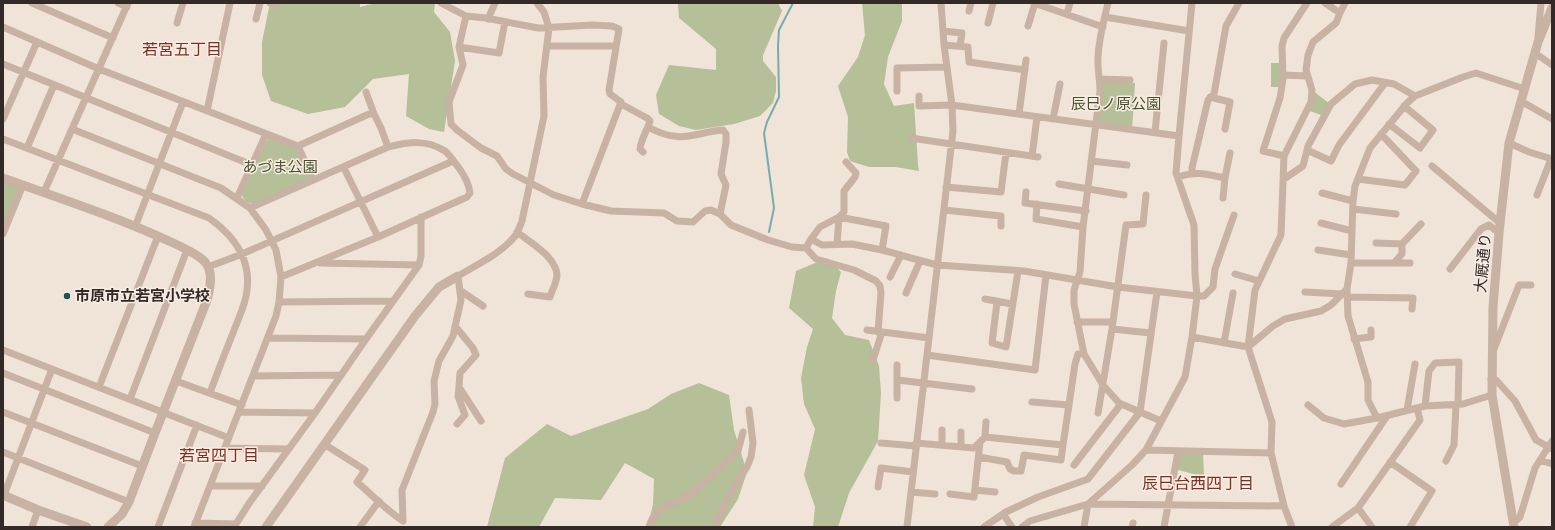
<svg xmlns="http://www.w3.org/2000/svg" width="1555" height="530" font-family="'Sofia Sans Condensed','Noto Sans JP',sans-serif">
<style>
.green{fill:#b5bf98}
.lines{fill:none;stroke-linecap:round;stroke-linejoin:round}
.stream{stroke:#78acaa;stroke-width:2}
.minor{stroke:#c8b2a4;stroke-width:7}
.tertiary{stroke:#c8b2a4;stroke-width:9}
.poi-dot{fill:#1c5453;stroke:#f8ede4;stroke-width:1.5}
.labels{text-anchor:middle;stroke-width:3;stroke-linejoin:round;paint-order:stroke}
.park-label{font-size:15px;fill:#46512a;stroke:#f8ede4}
.street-label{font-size:15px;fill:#332926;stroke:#f8ede4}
.poi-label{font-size:15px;font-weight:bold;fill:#332926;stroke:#f8ede4;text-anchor:start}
.neighbourhood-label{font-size:16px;fill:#803021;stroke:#f8ede4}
</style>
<rect width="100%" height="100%" fill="#f0e3d8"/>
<path class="green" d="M270 3H360V7L375 3H435L434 12 450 32 455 61 444 132 429 129 406 116 409 74 373 79 345 107 308 114 271 101 262 75V42Z
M678 3H778L782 11 763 55V61L776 77V91L773 103 760 116 734 124 696 130 679 126 659 114 656 95 669 65 716 70V49L679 18Z
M862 3H902V21L888 57 884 84 894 106 914 103 918 165 919 171 896 167H869L850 161 847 152 848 117 838 86 858 57 865 35Z
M1271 63H1283L1282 87H1271Z
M1100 79 1135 83 1132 130 1095 125Z
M1312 90 1330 104 1324 116 1307 110Z
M270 138 296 148 309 178 308 180 253 204C247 203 243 200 242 194L267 140Z
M3 178 23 185 3 234Z
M827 258 841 272 836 291 832 318 845 335 869 340 879 366 881 393 878 441 849 493 838 527H813L815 507 804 475 815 429 804 404 801 378 807 347 813 329 789 308 796 271Z
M699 383 729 395 734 430 747 472 738 499 720 527H648L653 504 654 479 625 463 601 500 555 498 539 527H487L505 458 547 424 571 436 648 409 671 394Z
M1178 452H1203L1204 477 1175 469Z"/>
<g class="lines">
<path class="stream" d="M769 232 774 208 764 133 767 122 779 97 778 46 779 30 793 3"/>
<path class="minor" d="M32 3 113 38
M118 3 127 7
M270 3H278
M441 3 466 16 486 18 538 28 592 25 612 26 619 29 609 90 610 94 621 102 582 204
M1034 3 1103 27
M1325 3 1340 13
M969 11 971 3
M1067 14 1070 3
M466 16 459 47 499 53 505 22
M1105 17 1189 31
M256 19 260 3
M488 19 495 3
M177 23 183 3
M988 23 993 3
M1028 26 1035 3
M3 27 99 69 298 146 313 180
M943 31 962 33 960 46
M1538 37 1541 3
M944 45 968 47 969 62 1025 70
M547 46H616
M459 47 463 65 449 102 451 124 457 130 481 148 497 156 506 169 513 174 554 195 582 204 611 211 664 213 677 221 693 222 705 211 711 210 720 214 731 225 768 240 792 247 806 248 811 239 822 245 852 244 882 250 937 265 1024 271 1118 287 1197 296H1204L1213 287 1215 269 1234 215
M1535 53 1552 65
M3 64 252 165
M1283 75 1308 76
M1100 79 1130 80
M897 91V68L947 67
M366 92 374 114
M919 96V106L952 105 1179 136
M1415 96 1463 77 1476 73 1525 89
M1210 97 1230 102 1225 129
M1521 101 1552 119
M621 104 647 118 650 121C647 131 641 139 640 149L643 152
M207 111 230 3
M1019 114 1026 60
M3 119 37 42
M1053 119 1060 84
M1389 124 1420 148 1433 130 1404 106
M648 127C681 145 692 133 723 130L726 134V142L721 174 726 185 720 214
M72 129 221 188 250 208 266 230 276 250 281 277 279 302 276 316 194 527
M1155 132 1164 43
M911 138 1038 157
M3 139 209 218C233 235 251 259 247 290 246 304 238 319 233 333 225 353 217 373 210 393
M1509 143 1529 152 1552 159
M298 146 369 114H374L381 128 388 147
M27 148 54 85
M1307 150 1331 161 1339 145 1385 83
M1032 156 1037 117
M1284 156 1263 151 1280 98 1283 79 1282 46 1284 38 1307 3
M1091 161 1127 165
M1432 166 1500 223
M344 168 378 237
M1192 173V168L1208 100 1214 94 1226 26 1239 3
M1178 177C1198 171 1205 174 1225 178
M1284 179 1303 166 1308 146 1331 104 1355 84 1372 80 1394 84 1415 96 1407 103 1370 148 1355 186 1353 201 1351 263 1347 289 1348 316 1368 382V400L1377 418
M1358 179 1405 185 1416 171 1381 134
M1059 184 1124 195
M946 187 1001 192 1006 153
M44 192 128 3
M1026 192 1025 203 1086 211
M1322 193 1353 201
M1537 195 1551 159
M237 198 266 134
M1223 198 1225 178 1230 153
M1037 204 1036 219 1083 227
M250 208 388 147C409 142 426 139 445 151 450 155 455 163 459 168 464 175 469 184 470 193L467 197 378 237 281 277
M1353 209 1396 214
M944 210 1001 216V226
M1321 223 1352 231
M135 227 183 102
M517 232C530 242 556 257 557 275 557 282 552 290 550 297L528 294
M3 234 23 185
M811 239 820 227 839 217 844 212V191L855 177 856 173 846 162
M1376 243 1402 244 1421 224
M837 244 839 217 886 226 882 250
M806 248 816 259 854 270 876 281 880 286 881 293 878 332
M1318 250 1351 255
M320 263 419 265
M1351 263H1410
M1394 263 1402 254V244
M208 267 242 254 453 161
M1450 269 1481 229 1489 225 1499 233
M1235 274 1259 281
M890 277 901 255
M461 291 483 306
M1305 292 1342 294
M906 293 920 261
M1347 297 1413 298 1412 309
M985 299 1012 304
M279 302 393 301
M997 302 992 343 1006 347 1018 271
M1077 322H1113
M455 326 473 348 476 355 460 373 459 387 481 421
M1112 329 1151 333
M867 330 929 338
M1192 337 1248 347
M269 338 366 339
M1354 339 1371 337V330
M1224 343 1233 293
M1248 347 1273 326 1285 319 1321 311 1331 305 1347 289
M1494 349 1519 285H1531
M3 350 229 438
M1084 354 1074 304V290L1080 272 1083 227 1100 91C1100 81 1098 72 1098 63 1097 45 1104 20 1108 3
M927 355 1035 370 1046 275
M873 360 882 332
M3 373 155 433
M254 376 341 375
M1491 379 1496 380 1515 401 1536 440 1552 449
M898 380 972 389
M176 381 242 405
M99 387 158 236
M897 398V365
M130 399 187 250
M1032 402 1069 405
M1308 405 1324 418 1344 424 1377 418 1425 406 1463 404 1492 395
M1425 406 1429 371 1435 363 1459 362 1458 404
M1407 410 1415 364
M3 412 142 466
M239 412 315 413
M1098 413 1112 329 1126 225 1143 224 1146 195
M457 424 465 415 458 396 459 387
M961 432V447
M985 437 986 422
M881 443 916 446
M916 443 974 448 985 437 1063 445 1075 364 1078 354H1084L1103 385 1119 403 1161 421
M324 444 365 470 357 482C372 495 386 510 403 521L402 490 433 412 435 404 434 381 439 361 453 336 461 300 458 276C476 265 502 253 515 236 518 232 520 226 522 221L544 116 543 77 549 28 544 12 537 3
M942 445V430
M225 448 288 449
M1146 450 1271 453
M3 452 129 502
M979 457 1007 462 1010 469 1014 471H1021L1024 455 1061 460 1063 445
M1540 460 1552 464
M1446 461 1454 445 1456 405
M1390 462 1432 491 1410 527
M1074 465 1121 404
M1341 484 1387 416
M210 486H262
M878 487 881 468 913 472
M975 490 995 492
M911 492 935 494
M950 494 974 497 980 442
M4 495 52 369
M1358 508 1372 527
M1003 514 1012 527
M195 523 236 524
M1513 523 1520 517 1535 468 1552 441
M32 527 38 510
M158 527 197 425
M234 527 250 502 315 413 366 339 419 265 421 256V217
M360 527 379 501
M649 527C656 503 673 506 691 494L738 451 743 432
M715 527 727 499 747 467 751 457 753 443 749 410
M907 527 953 131 952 105 944 45 941 3
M984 527 1006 512 1038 497 1088 479 1140 412 1157 292
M1022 527 1030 521 1088 504 1132 465 1146 450 1185 377 1192 337 1197 296 1195 274 1194 225 1176 173 1179 136 1192 3
M1084 527 1088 504 1284 506
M1132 527 1133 523
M1164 527 1178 452
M1292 527 1284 506 1271 453 1272 422 1248 347 1255 290 1281 235 1284 156 1311 102 1312 90 1306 70 1308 55 1313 42 1336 23 1340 13 1345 3
M1332 527 1358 508 1420 420 1417 408"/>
<path class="tertiary" d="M3 178C59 198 117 217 171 242 180 246 199 255 205 262 214 272 210 289 207 300L155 433 129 502 122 514 108 527
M3 495 38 510 87 527
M266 527 415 316 439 287 458 276
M1514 527 1492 395 1493 307 1499 233 1509 143 1538 42 1552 8"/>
</g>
<circle class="poi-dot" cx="67" cy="296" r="4"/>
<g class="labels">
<g class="park-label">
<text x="1116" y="109">辰巳ノ原公園</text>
<text x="280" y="172">あづま公園</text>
</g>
<g class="street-label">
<text transform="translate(1483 263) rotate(-85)" y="5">大厩通り</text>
</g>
<g class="poi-label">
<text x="75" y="301">市原市立若宮小学校</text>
</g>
<g class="neighbourhood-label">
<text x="182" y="55">若宮五丁目</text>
<text x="219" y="461">若宮四丁目</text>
<text x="1198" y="489">辰巳台西四丁目</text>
</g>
</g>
<rect width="1555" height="530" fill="none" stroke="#332926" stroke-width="8"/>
</svg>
